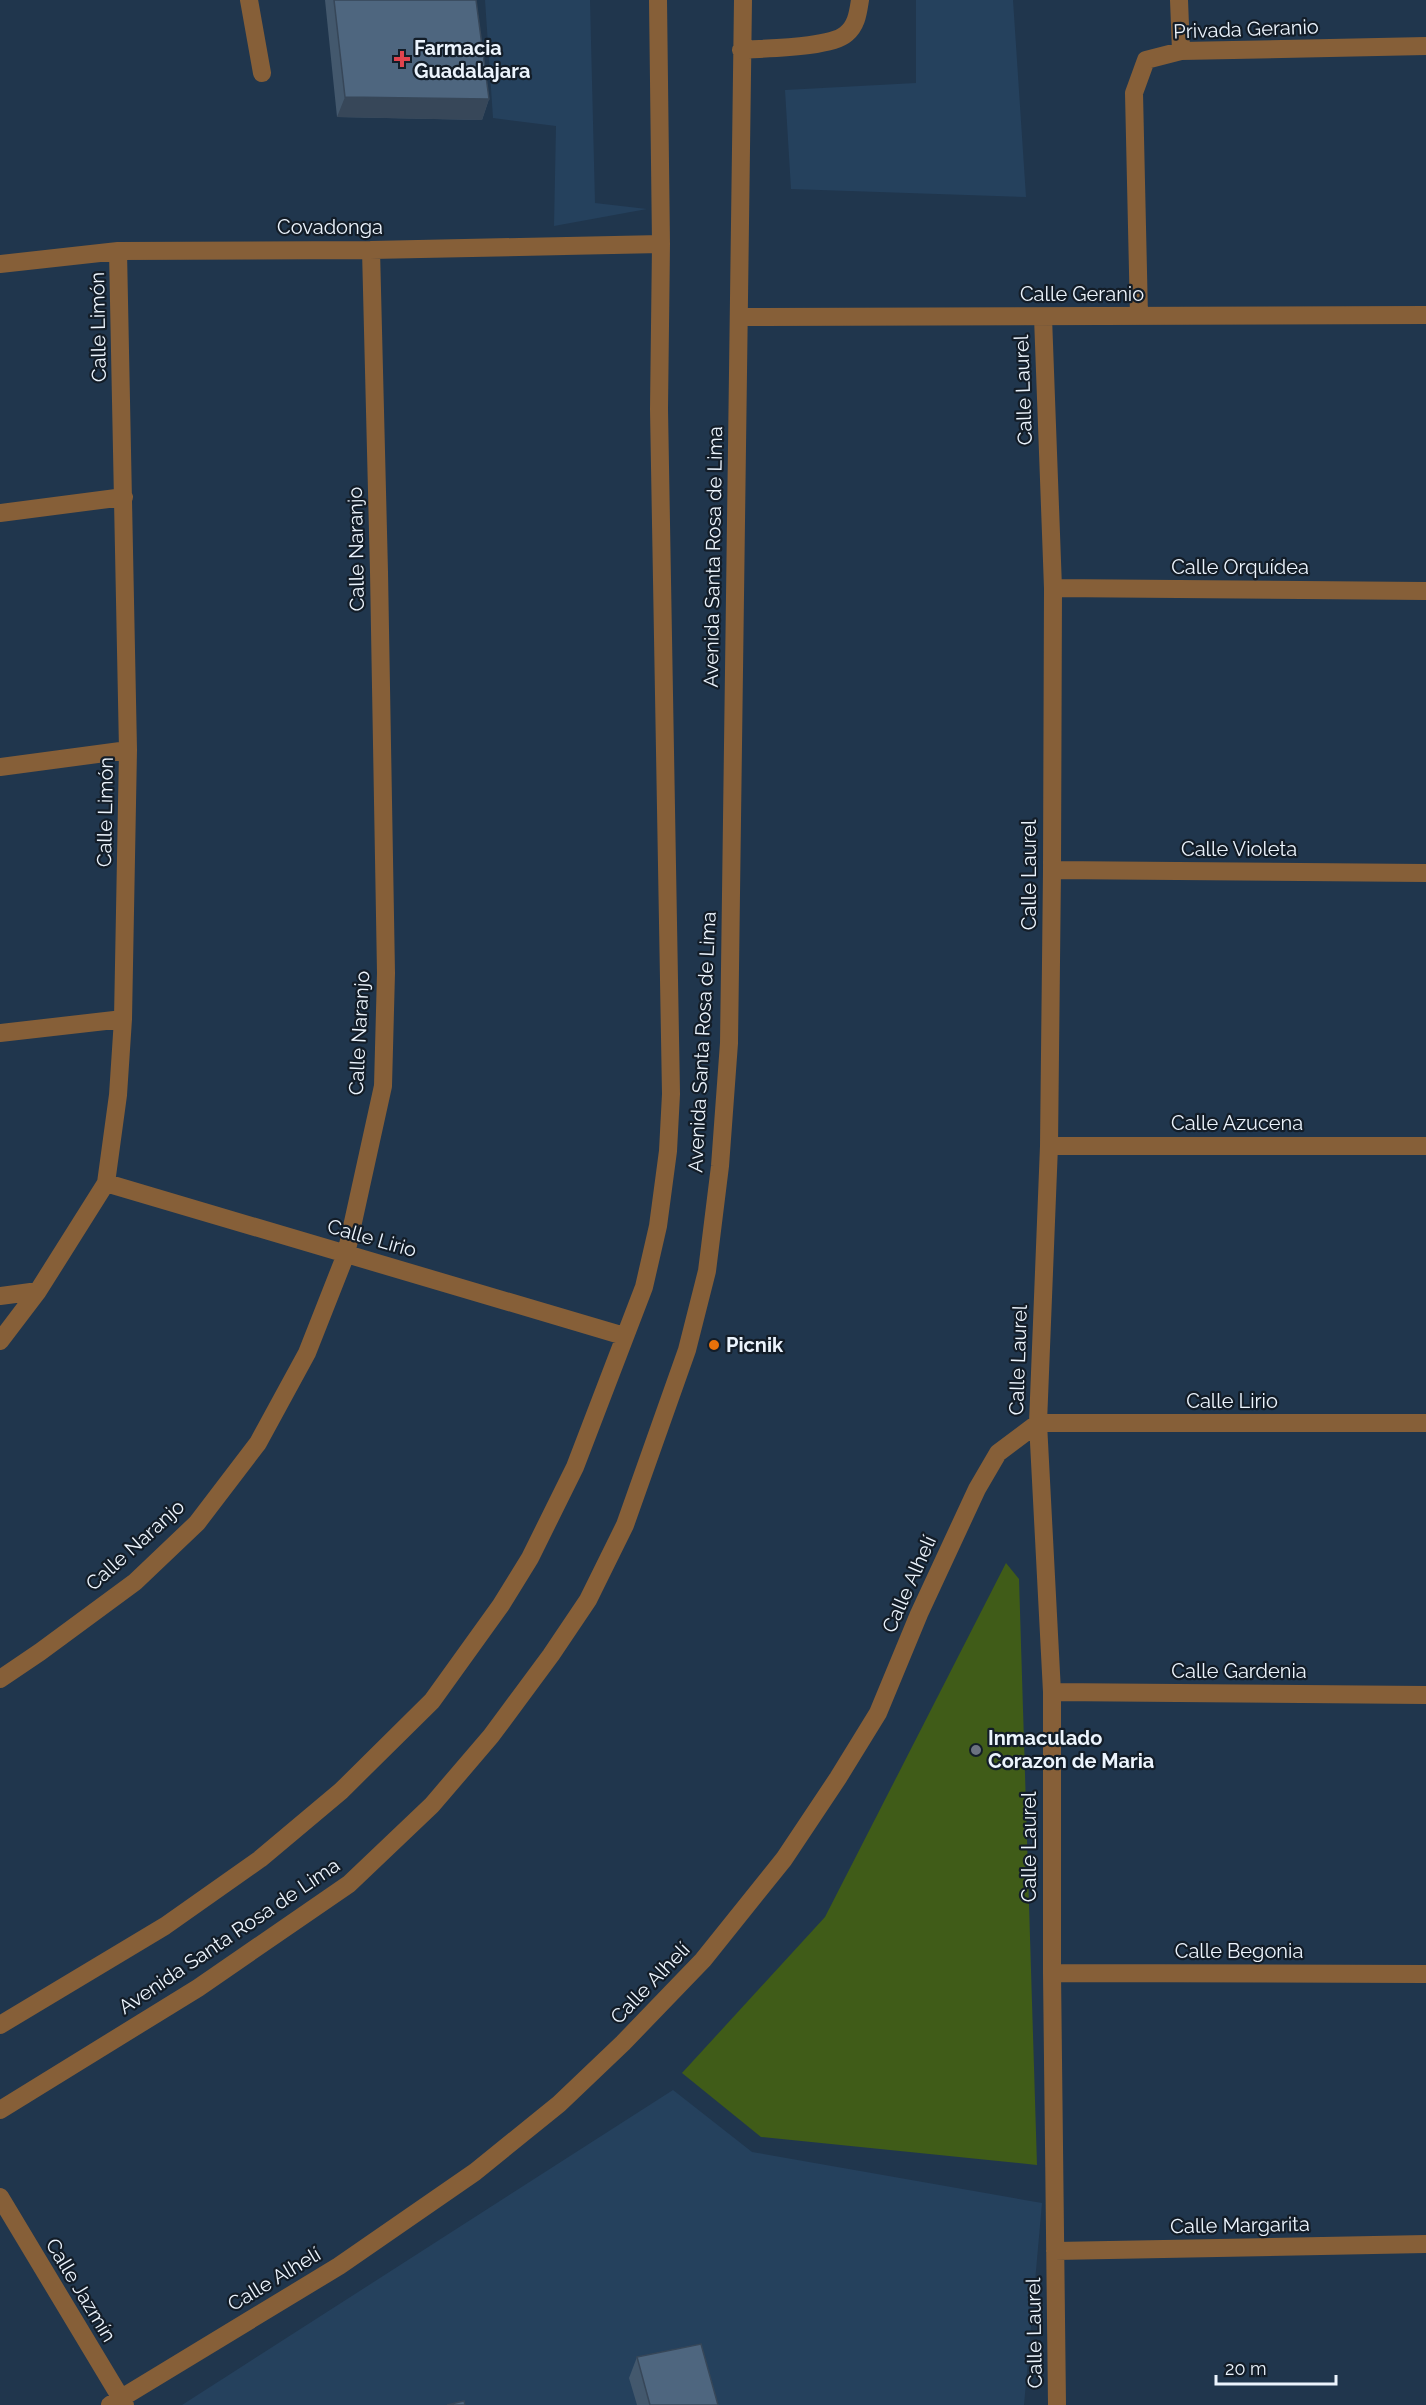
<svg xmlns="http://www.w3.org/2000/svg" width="1426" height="2405" font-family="Raleway,sans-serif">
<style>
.built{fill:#25415d}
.green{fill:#405c18}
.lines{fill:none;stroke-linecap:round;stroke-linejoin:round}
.minor{stroke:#865f38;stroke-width:18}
.wall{fill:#43586d}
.shaded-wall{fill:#374759}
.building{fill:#4e667f;stroke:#374759;stroke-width:1.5}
.health-dot{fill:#e0444e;stroke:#131d28;stroke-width:2}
.food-dot{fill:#e8710a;stroke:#131d28;stroke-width:2}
.worship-dot{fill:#6b7280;stroke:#131d28;stroke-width:2}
.labels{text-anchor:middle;stroke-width:4.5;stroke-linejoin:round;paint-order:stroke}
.street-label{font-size:20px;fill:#ecf4fd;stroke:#131d28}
.poi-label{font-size:20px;font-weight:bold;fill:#ecf4fd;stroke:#131d28;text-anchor:start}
</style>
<rect width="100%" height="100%" fill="#20364d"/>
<path class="built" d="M485 0H590L595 203 647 209 554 226 556 126 493 118Z
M916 0H1013L1026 197 791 189 785 90 916 83Z
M673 2090 752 2152 1042 2203 1024 2405H182Z"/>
<path class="green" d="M1006 1563 1019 1579 1037 2165 761 2137 682 2073 825 1917Z"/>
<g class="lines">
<path class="minor" d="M249 0 262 73
M1179 0 1181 51
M741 50C764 48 830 48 846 34 857 25 858 12 860 0
M0 264 118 251 371 250 661 244
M1139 316 1134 93 1146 60 1181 51 1426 46
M739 317 1426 315
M1043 317 1053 588 1052 870 1049 1146 1038 1423 1052 1692V1973L1057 2405
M0 513 124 497
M1053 588 1426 591
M0 767 128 750
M1052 870 1426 873
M0 1033 123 1019
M1049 1146H1426
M106 1183 624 1336
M0 1296 38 1291
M0 1341 38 1291 106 1183 118 1095 123 1019 128 750 118 251
M0 1679 40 1652 135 1582 197 1523 258 1443 307 1353 346 1254 383 1086 386 973 379 572 371 250
M1052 1692 1426 1695
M1052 1973 1426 1974
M0 2025 165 1926 260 1859 341 1791 432 1701 501 1605 530 1558 575 1467 644 1287 658 1226 668 1151 671 1094 659 409 661 244 658 0
M0 2110 198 1988 349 1884 432 1805 491 1736 551 1655 588 1600 625 1525 687 1350 707 1271 720 1166 729 1043 743 0
M0 2197 125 2405
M1055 2251 1426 2244
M110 2405 339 2266 475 2172 559 2104 623 2043 703 1960 784 1859 838 1778 878 1713 919 1614 977 1489 998 1453 1038 1423H1426"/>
</g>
<path class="wall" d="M325 0H476L489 99 482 120 337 117Z
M637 2357 718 2405H637L629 2378Z"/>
<path class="shaded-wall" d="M345 97 489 99 482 120 337 117Z"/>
<path class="building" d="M334 0H476L489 99 345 97Z
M701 2344 718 2405H650L637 2357Z
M464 2401 465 2405H447Z"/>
<path class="health-dot" d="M399 50h6v6h6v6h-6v6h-6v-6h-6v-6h6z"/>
<circle class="food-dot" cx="714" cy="1345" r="6"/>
<circle class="worship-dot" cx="976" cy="1750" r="6"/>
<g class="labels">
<g class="street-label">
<text transform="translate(1246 29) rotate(-2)" y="7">Privada Geranio</text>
<text x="330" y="234">Covadonga</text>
<text x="1082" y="301">Calle Geranio</text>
<text transform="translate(98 327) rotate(-91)" y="7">Calle Limón</text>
<text transform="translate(1023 390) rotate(-92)" y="7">Calle Laurel</text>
<text transform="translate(356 549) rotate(-91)" y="7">Calle Naranjo</text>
<text transform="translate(713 557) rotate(-89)" y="7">Avenida Santa Rosa de Lima</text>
<text x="1240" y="574">Calle Orquídea</text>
<text transform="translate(105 812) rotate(-89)" y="7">Calle Limón</text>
<text x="1239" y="856">Calle Violeta</text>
<text transform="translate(1029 875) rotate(-90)" y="7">Calle Laurel</text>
<text transform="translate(359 1033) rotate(-87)" y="7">Calle Naranjo</text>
<text transform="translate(702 1042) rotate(-87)" y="7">Avenida Santa Rosa de Lima</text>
<text x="1237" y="1130">Calle Azucena</text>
<text transform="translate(372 1238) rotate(16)" y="7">Calle Lirio</text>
<text transform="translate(1018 1360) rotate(-88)" y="7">Calle Laurel</text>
<text x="1232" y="1408">Calle Lirio</text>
<text transform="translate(135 1545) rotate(-42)" y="7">Calle Naranjo</text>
<text transform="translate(909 1584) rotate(-66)" y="7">Calle Alhelí</text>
<text x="1239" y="1678">Calle Gardenia</text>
<text transform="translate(1029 1847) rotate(-90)" y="7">Calle Laurel</text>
<text transform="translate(229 1936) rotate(-34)" y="7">Avenida Santa Rosa de Lima</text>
<text x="1239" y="1958">Calle Begonia</text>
<text transform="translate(650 1983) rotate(-46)" y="7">Calle Alhelí</text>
<text transform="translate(1240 2225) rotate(-1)" y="7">Calle Margarita</text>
<text transform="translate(274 2279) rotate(-31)" y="7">Calle Alhelí</text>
<text transform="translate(81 2290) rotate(59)" y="7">Calle Jazmín</text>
<text transform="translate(1034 2333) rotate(-91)" y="7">Calle Laurel</text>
</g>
<g class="poi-label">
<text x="414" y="55">Farmacia<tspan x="414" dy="23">Guadalajara</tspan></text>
<text x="726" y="1352">Picnik</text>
<text x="988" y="1745">Inmaculado<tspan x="988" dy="23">Corazon de Maria</tspan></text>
</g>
</g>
<path d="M1216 2375v9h120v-9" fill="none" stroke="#ecf4fd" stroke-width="3"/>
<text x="1225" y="2375" font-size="18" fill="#ecf4fd" stroke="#131d28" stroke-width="4.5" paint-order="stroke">20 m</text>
</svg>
